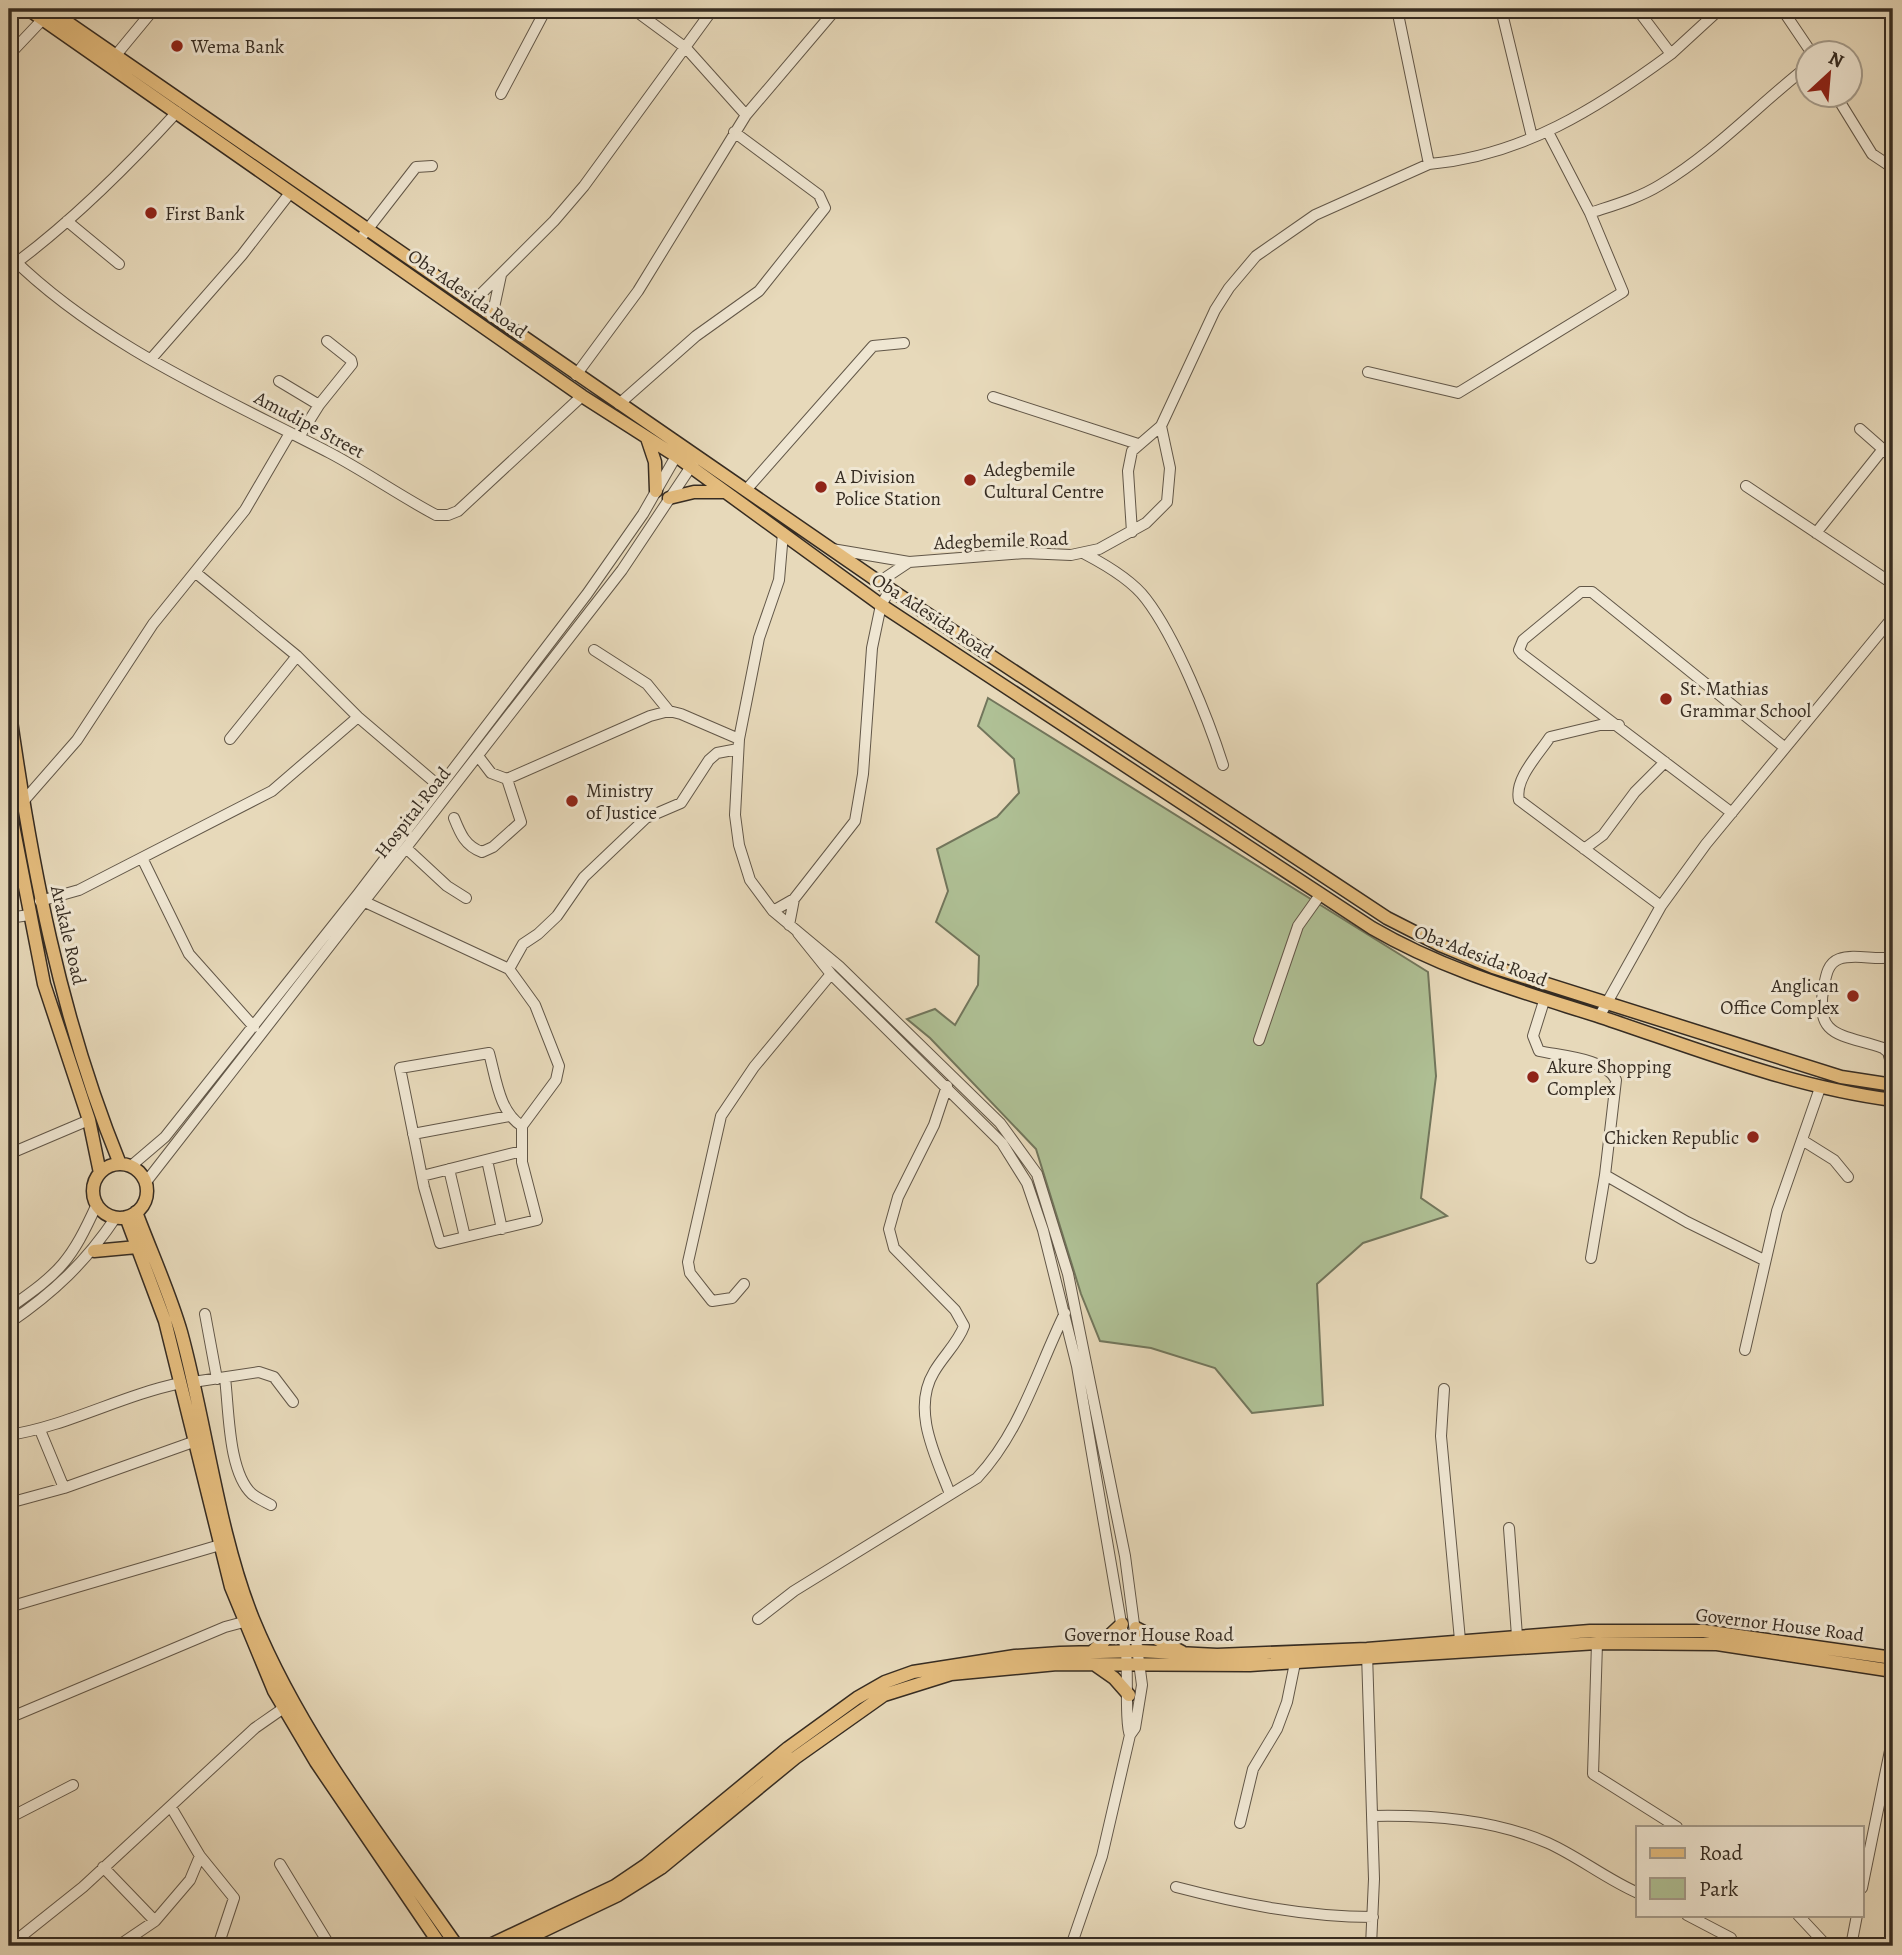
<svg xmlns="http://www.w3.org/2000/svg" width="1902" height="1955" font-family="Alegreya,serif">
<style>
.green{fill:#afc095;stroke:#72765c;stroke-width:2}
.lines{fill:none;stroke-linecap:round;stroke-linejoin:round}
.minor-casing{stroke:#625748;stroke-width:12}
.major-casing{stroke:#362c22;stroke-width:15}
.minor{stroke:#efe6d2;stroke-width:10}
.major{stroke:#e4bc7d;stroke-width:12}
.poi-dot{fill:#8f2418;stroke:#efe6d2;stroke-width:2.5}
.labels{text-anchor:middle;stroke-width:6;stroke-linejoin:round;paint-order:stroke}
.poi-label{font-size:19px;fill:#362c22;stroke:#efe6d2;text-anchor:start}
.street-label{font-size:19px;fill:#362c22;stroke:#efe6d2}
</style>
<rect width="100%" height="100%" fill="#e7d9ba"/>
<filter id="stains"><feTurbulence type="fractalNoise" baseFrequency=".00286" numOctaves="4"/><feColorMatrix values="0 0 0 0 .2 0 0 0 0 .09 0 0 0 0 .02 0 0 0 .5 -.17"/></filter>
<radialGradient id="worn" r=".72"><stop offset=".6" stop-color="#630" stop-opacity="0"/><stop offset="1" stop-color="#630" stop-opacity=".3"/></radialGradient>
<path class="green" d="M988 698 1428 972 1436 1076 1421 1198 1447 1216 1363 1243 1317 1284 1323 1405 1252 1413 1215 1368 1151 1348 1100 1341 1081 1294 1036 1149 930 1038 907 1019 935 1009 955 1025 978 985 979 956 936 922 948 891 937 849 997 817 1019 793 1014 759 978 726Z"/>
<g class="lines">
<g class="minor-casing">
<path id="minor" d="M1501 9 1532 137
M1782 9 1811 52
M1671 54 1720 9
M9 55 43 19
M116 55 154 9
M501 94 546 9
M1835 94 1872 154 1893 168
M746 115 836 9
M1429 164C1522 156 1598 108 1671 54L1637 9
M1590 213C1614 205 1639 198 1660 185 1715 152 1758 105 1808 66
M67 221 119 264
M364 234 416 167 432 166
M9 255C98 344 220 396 330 453 366 472 400 496 436 515H448L458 511 582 396
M9 268C71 223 126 168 177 112
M473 302 554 221 584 186 713 9
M492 317 501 275
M151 359 242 255 290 193
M1368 372 1458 393 1623 292 1590 213 1548 132
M576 375 638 291 746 115 686 48 633 9
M279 381 319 405
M993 397 1138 444
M619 404 696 336 759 291 825 208 819 195 734 132
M1860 429 1893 458
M299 437 319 405 352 364 351 360 327 341
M1746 486 1893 584
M746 490 873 346 904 343
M1132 532 1128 471 1132 451 1161 426 1215 310 1229 288 1256 256 1315 215 1429 164 1397 9
M783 533 779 580 759 638 739 739 735 815 739 845 750 880 773 911 839 966 1000 1123 1037 1174 1068 1274 1125 1556 1142 1685 1135 1728 1130 1735 1102 1856 1071 1946
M1816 533 1883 449
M832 549 909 562 1025 553 1071 555 1099 549 1146 523 1167 502 1170 468 1161 426
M1085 554C1106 565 1132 580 1146 599 1176 638 1208 718 1223 765
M196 573 297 656 358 717 439 786
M879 582 909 562
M594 650 647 684 669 711
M1619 725H1600L1550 737C1539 754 1514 779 1519 800L1661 906
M230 739 297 656
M478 756 491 773 507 779 650 716 669 711 681 714 739 739
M21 804 77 740 153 624 245 510 290 433
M1732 813 1522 654 1519 650 1523 640 1581 592H1592L1784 747
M454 818C460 833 465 846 482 852L493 847 521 822 507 779
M406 848 447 886 466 898
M1584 849 1603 835 1635 792 1665 762
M143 860 189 954 254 1027
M40 901 79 890 272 791 358 717
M365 902 509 969 535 1005 559 1066 556 1080 522 1126V1162L537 1220 440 1243 424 1187 400 1068 489 1053C496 1078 499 1112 522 1126
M773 911 794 899 855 821 863 774 872 648 881 605 890 590
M9 918 29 915
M789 925 794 899
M798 933 831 974 1002 1143 1027 1183 1043 1230 1077 1366 1126 1652C1128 1668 1125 1726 1130 1735
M1893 957C1877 961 1855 953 1839 959 1828 963 1826 975 1824 986 1813 1038 1842 1034 1883 1048L1888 1052 1893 1070
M509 969 523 944 538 934 557 916 584 877 646 818 681 803 709 760 717 753 738 749
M1544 1001 1533 1036 1539 1051C1560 1056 1606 1058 1616 1080L1605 1175 1687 1222 1764 1260
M1599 1017 1661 906 1706 844 1893 617
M1259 1040 1298 926 1320 895
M947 1086 934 1125 898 1197 889 1229 894 1248 955 1310 964 1326C958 1343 943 1356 934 1372 911 1410 936 1457 950 1494
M413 1134 510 1116
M1802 1140 1834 1160 1848 1177
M9 1154 89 1120
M487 1160 502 1229
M131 1166 165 1137 358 894 587 594 643 514 679 451
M449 1169 465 1237
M422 1176 522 1151
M146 1182 622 570 694 462
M1591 1258 1605 1175
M744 1284 732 1298 712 1301 690 1273 688 1262 721 1116 754 1067 831 974
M9 1308C61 1272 71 1261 97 1204
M205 1314 217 1379
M9 1323C53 1293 86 1262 116 1217
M1745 1350 1777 1211 1820 1088
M225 1378C229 1409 228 1472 252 1494 257 1498 265 1502 271 1505
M193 1382 259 1372 274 1377 293 1402
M1444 1389 1441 1436 1460 1640
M40 1430 64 1488
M9 1435C68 1426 122 1395 181 1383
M9 1503 64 1488 193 1442
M1509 1528 1517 1636
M9 1607 220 1545
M758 1619 794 1591 977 1478C1021 1431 1037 1370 1065 1313
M1597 1643 1593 1774 1677 1827
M1367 1653 1374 1879 1371 1946
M9 1718 225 1627 251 1620
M171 1807 200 1856 234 1898 218 1946
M1373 1816C1432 1815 1493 1819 1548 1843 1579 1857 1606 1879 1638 1893
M9 1818 73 1785
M1240 1823 1253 1769 1277 1729 1287 1702 1295 1663
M280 1864 330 1946
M103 1867 155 1921 190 1880 200 1856
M1176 1887C1241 1904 1306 1917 1373 1917
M1862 1888 1893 1736
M1687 1915 1731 1938
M1798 1915 1827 1946
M9 1946 83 1887 255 1728 288 1705
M118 1946 155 1921
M1851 1946 1857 1915"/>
</g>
<g class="major-casing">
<path id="major" d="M28 9 582 396 676 456 881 605 1372 928C1446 971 1520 991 1601 1017 1697 1049 1792 1087 1893 1100
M48 9 879 582 1387 918 1440 945 1493 967 1841 1077 1893 1085
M647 438 655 462 656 491
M669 498 694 492H724
M9 707C31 864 60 1017 120 1164
M9 805 44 984 89 1120 100 1173
M93 1191a27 27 0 1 1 54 0a27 27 0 1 1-54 0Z
M136 1212C151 1252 169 1291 181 1332 206 1423 218 1532 253 1619 302 1738 384 1841 457 1946
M126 1217 165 1321 231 1587 274 1691 316 1762 441 1946
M94 1251 137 1247
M1136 1628 1182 1652
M1092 1652 1122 1624
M1094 1664 1114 1678 1129 1695
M488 1946 615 1886 646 1865 788 1748 857 1698 885 1682 913 1672 1015 1656 1060 1653 1139 1651 1217 1655 1367 1649 1590 1631H1704L1893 1658
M511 1946 618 1895 661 1868 795 1758 884 1695 951 1674 1057 1664 1250 1665 1597 1643 1717 1644 1893 1671"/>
</g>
<use href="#minor" class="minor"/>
<use href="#major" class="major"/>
</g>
<g class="poi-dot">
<circle cx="177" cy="46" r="7"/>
<circle cx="151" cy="213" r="7"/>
<circle cx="970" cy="480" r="7"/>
<circle cx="821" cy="487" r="7"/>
<circle cx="1666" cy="699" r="7"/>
<circle cx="572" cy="801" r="7"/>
<circle cx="1853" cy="996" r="7"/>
<circle cx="1533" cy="1077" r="7"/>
<circle cx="1753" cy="1137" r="7"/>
</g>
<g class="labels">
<g class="poi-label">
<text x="191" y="53">Wema Bank</text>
<text x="165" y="220">First Bank</text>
<text x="984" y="476">Adegbemile<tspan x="984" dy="22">Cultural Centre</tspan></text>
<text x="835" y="483">A Division<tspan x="835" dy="22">Police Station</tspan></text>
<text x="1680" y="695">St. Mathias<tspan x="1680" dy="22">Grammar School</tspan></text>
<text x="586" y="797">Ministry<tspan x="586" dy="22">of Justice</tspan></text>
<text x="1839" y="992" text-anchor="end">Anglican<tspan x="1839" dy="22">Office Complex</tspan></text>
<text x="1547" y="1073">Akure Shopping<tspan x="1547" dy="22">Complex</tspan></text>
<text x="1739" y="1144" text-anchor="end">Chicken Republic</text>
</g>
<g class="street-label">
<text transform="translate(468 293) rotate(35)" y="7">Oba Adesida Road</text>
<text transform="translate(310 424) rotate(28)" y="7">Amudipe Street</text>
<text transform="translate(1001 540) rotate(-2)" y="7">Adegbemile Road</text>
<text transform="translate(933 615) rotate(33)" y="7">Oba Adesida Road</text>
<text transform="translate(412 812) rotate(-52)" y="7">Hospital Road</text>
<text transform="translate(69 935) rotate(77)" y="7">Arakale Road</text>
<text transform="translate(1481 955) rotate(21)" y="7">Oba Adesida Road</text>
<text transform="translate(1780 1624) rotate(7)" y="7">Governor House Road</text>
<text x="1149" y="1641">Governor House Road</text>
</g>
</g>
<rect width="1902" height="1955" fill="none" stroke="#e7d9ba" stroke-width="35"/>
<rect x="10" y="10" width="1881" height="1934" fill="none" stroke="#362c22" stroke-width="3.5"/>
<rect x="18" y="18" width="1867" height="1920" fill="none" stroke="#362c22" stroke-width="2"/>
<rect x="1636" y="1826" width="228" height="91" fill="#efe6d2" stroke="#a59c8c" stroke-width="2"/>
<rect x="1650" y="1848" width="35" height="10" fill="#e4bc7d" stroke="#a59c8c" stroke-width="2"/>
<text x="1699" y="1860" font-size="21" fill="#362c22">Road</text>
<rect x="1650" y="1878" width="35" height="21" fill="#afc095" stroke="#a59c8c" stroke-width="2"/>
<text x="1699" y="1896" font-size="21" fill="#362c22">Park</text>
<g transform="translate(1829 74) rotate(26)"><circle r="33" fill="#efe6d2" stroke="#a59c8c" stroke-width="2"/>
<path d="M0-5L12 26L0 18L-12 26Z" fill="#8f2418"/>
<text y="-10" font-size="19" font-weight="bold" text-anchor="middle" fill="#362c22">N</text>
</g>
<rect width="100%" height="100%" filter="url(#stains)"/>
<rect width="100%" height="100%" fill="url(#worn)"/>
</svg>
